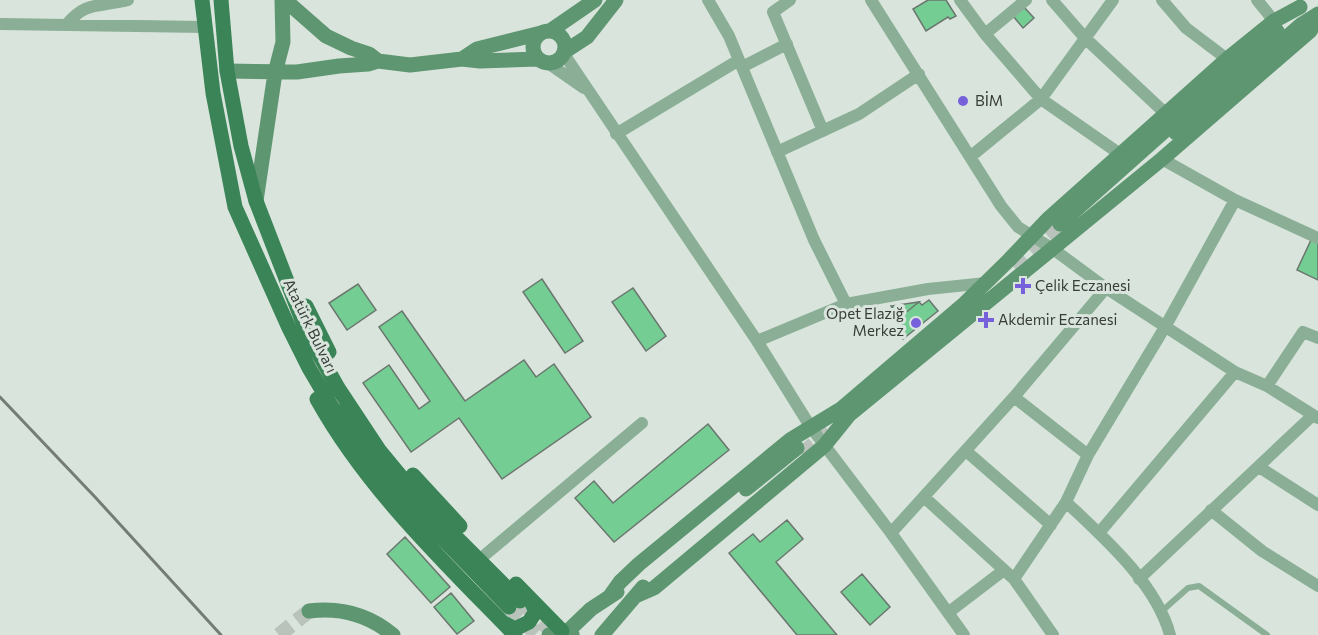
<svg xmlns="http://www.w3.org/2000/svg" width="1318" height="635" font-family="Commissioner,sans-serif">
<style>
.building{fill:#74ce94;stroke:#6b766e;stroke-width:1.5}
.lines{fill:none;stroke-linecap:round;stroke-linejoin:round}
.tertiary-tunnel{stroke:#b9c3bc;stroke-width:15;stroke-dasharray:15 8;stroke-linecap:butt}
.secondary-tunnel{stroke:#b9c3bc;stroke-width:15;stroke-dasharray:15 8;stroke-linecap:butt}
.primary-tunnel{stroke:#b9c3bc;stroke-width:15;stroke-dasharray:15 8;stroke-linecap:butt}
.service{stroke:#8baf96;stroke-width:6}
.minor{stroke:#8baf96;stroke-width:12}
.secondary{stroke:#5e9671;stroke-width:15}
.primary{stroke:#3a8457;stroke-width:15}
.rail{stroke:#757c77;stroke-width:3}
.poi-dot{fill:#7661db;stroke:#d9e5dc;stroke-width:2}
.labels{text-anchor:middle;stroke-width:6;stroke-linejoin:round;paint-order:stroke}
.poi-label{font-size:15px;fill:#393d3a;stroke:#d9e5dc;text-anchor:start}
.street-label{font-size:15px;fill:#393d3a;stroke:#d9e5dc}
</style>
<rect width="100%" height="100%" fill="#d9e5dc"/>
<path class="building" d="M928 0H946L956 16 950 19 948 17 926 31 913 9Z
M1024 7 1034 18 1023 28 1013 16Z
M1311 240 1318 243V280L1297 270Z
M542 279 583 341 565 353 523 292Z
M358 284 376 310 347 330 329 303Z
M633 288 666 336 646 351 612 302Z
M929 300 938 311 903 339 894 329 903 322 899 318 919 302 922 305Z
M919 302 899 318 891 306Z
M402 311 465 401 524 360 536 377 554 364 591 417 502 479 459 418 411 452 363 383 389 365 419 409 430 401 379 327Z
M708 424 729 450 614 542 575 498 594 481 613 503Z
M787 520 803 539 776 562 837 635H797L729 553 753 534 760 542Z
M405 537 450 587 431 603 387 554Z
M862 574 890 607 870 625 841 592Z
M451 593 474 621 457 634 434 607Z"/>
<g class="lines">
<path class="tertiary-tunnel" d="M279 635 309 611"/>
<path class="secondary-tunnel" d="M1012 265 1060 224
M802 454 829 431"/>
<path class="primary-tunnel" d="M525 605 555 635
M509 607 537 635"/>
<path class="service" d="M1162 611 1188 588 1199 586 1267 635"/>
<path class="minor" d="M708 0 729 36 814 240 846 304 928 289 986 283
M790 0 773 12 823 131
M871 0 1001 206 1018 227 1053 249 1106 288 1235 372 1267 386 1318 418
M960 0 985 34 1041 99 1120 154
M1052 0 1085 38 1165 113
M1162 0 1186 28 1227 59
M1257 0 1274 21
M0 24 204 27
M66 25C87 0 98 8 128 0
M985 34 1026 0
M564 54 757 341 810 426 891 533 964 635
M548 63 584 88
M742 67 787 44
M616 134 739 60
M777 152 859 114 919 74
M970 157 1041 99 1113 0
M1162 159 1235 200 1318 238
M757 341 846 304
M1267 386 1303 332 1318 338
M1014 397 1088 455
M966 451 1051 525
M1259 467 1318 505
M925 498 1014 579 1053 635
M1066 502C1104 538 1156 583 1170 635
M1211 510 1262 551 1318 586
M891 533 1014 397 1106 288
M1099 533 1235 372
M486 554 642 423
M1014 579 1066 502 1088 455 1165 327 1235 200
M1139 579 1313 415
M949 612 1004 570"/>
<path class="secondary" d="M285 0 326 36 351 48 369 54 378 61 410 65 462 59 480 61 538 59
M550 31 595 0
M533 47a16 16 0 1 1 32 0a16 16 0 1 1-32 0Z
M564 52 587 37 616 0
M462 59 477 49 541 33
M227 71 297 72 339 66 368 64 378 61
M1176 133 1302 24 1318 14
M256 201 275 73 283 42 282 0
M1060 224 1277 31
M746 489 797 448
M638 595 654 588 824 446 849 415 1162 159 1310 31 1318 18
M610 596 620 582 639 564 790 440 841 409 963 305 1009 260 1049 218 1227 59 1274 21 1300 7
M309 611C340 607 369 615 393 635
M567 632 591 609 617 592
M549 635 562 631 572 634
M602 635 643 587"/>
<path class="primary" d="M202 0 213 93 235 207 289 328 309 368 332 407 414 509 509 607
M221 0 227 71 241 146 256 201 307 333 338 388 379 450 427 508 520 601
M306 306 329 352
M317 399C367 489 444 562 515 635
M413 475 460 526
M516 584 562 631
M504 623 515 629 529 622 536 611 529 598"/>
<path class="rail" d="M0 397 95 497 221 635"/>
</g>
<g class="poi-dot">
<circle cx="963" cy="101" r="6"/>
<path d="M1020 277h6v6h6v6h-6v6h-6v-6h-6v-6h6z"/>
<path d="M983 311h6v6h6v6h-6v6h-6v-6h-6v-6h6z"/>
<circle cx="916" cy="323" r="6"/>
</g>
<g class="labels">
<g class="poi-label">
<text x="975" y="106">BİM</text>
<text x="1035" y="291">Çelik Eczanesi</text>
<text x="904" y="319" text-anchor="end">Opet Elazığ<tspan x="904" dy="17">Merkez</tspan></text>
<text x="998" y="325">Akdemir Eczanesi</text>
</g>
<g class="street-label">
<text transform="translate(310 326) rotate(64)" y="5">Atatürk Bulvarı</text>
</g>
</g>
</svg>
